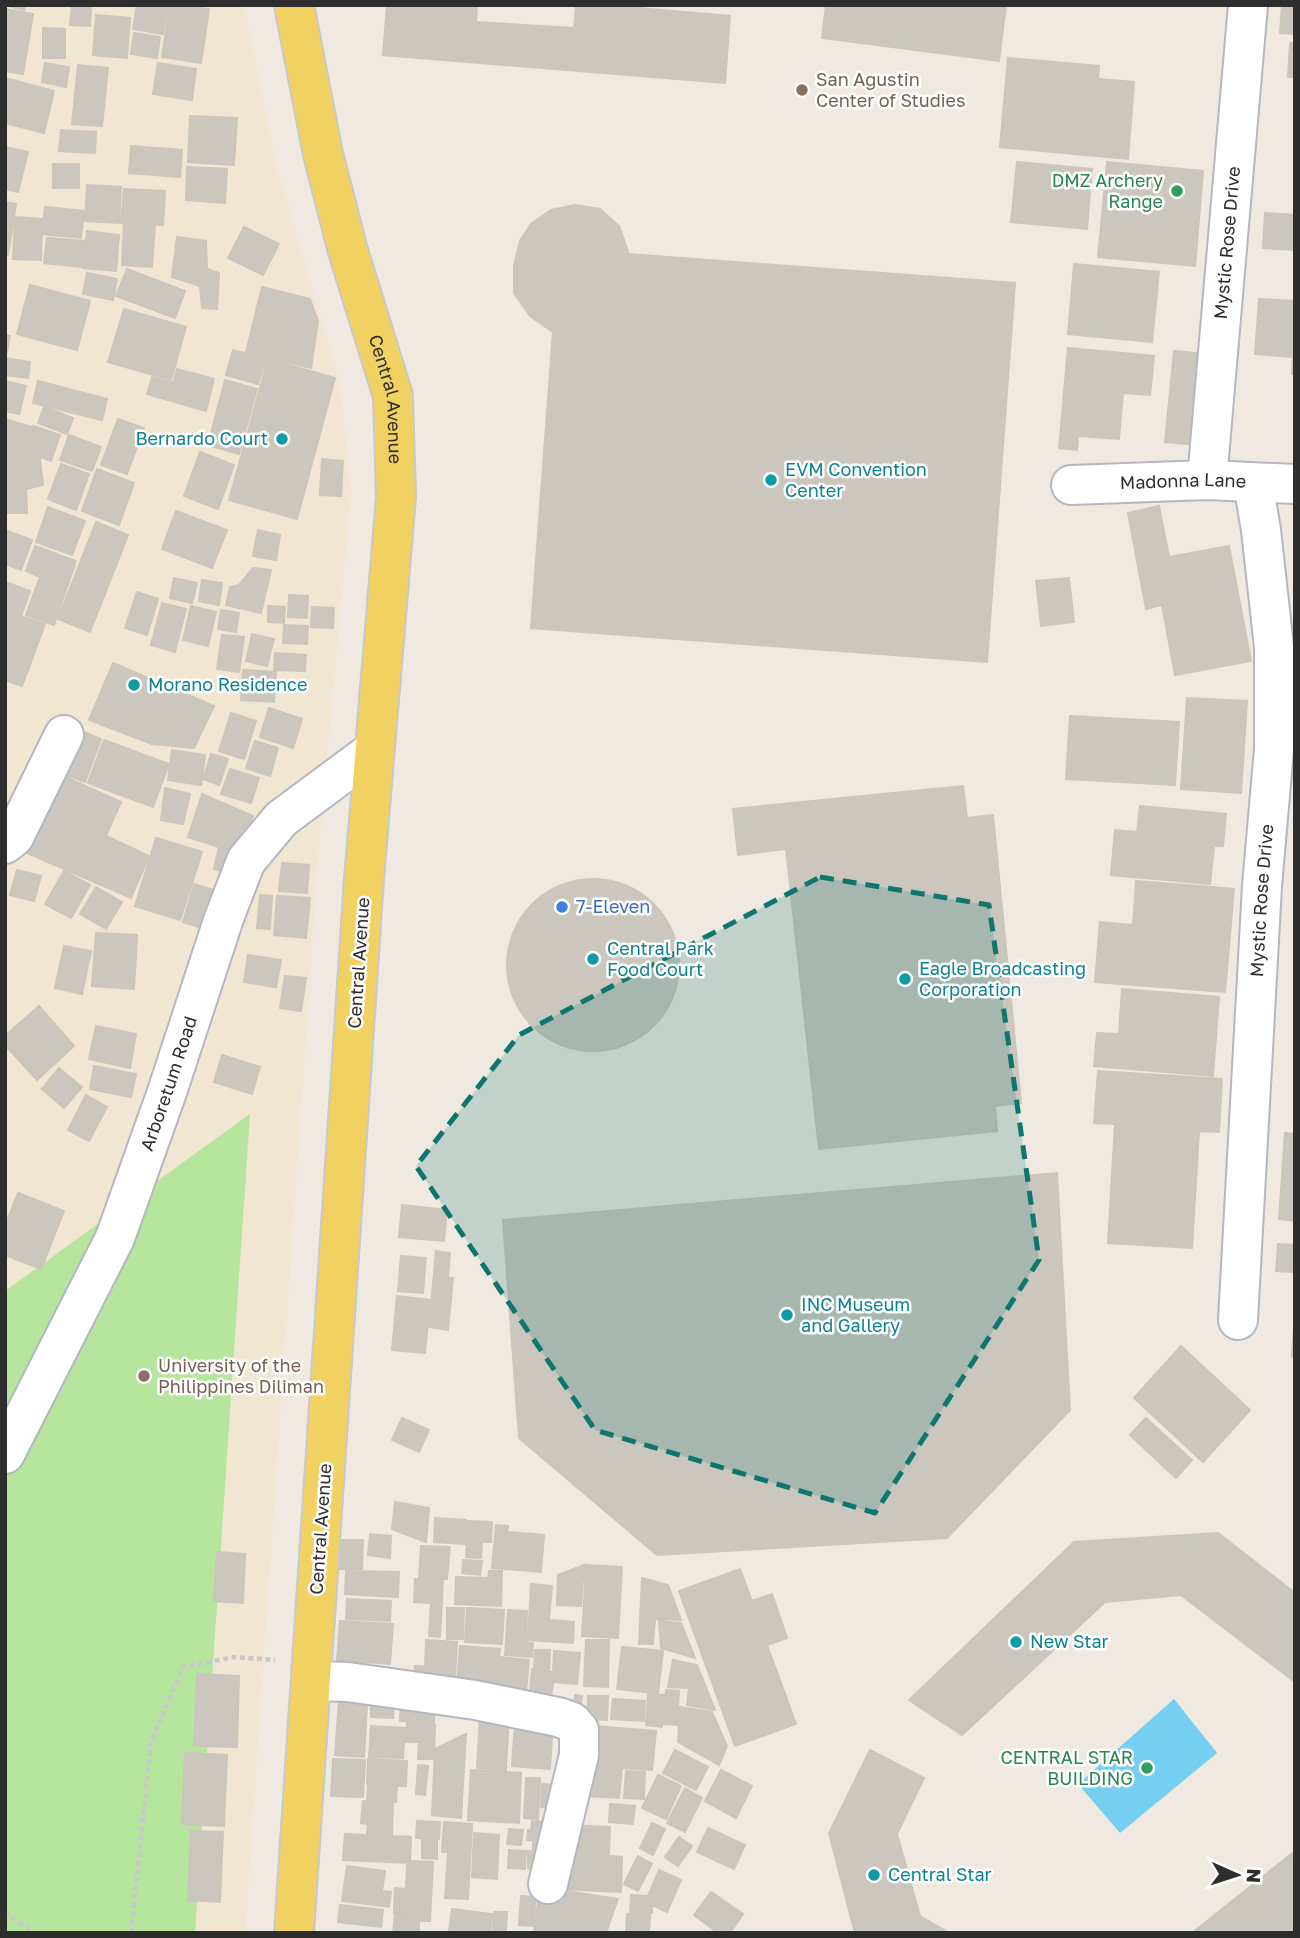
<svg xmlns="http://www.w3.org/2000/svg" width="1300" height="1938" font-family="'Golos Text',sans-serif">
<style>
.education{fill:#f0e6d1}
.green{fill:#b6e59e}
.water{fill:#75cff0}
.building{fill:#cbc7bf;stroke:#cbc5ba;stroke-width:2}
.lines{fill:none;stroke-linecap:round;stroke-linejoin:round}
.minor-casing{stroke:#b4b7c1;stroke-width:42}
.major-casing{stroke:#c9c9c9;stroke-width:42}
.path{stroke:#c9c9c9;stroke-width:4.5;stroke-dasharray:5 3.5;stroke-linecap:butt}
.minor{stroke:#fff;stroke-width:38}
.major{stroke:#f2d163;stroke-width:38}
.marked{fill:#0f766e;fill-opacity:0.2;stroke:#0f766e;stroke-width:5;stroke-dasharray:14 9;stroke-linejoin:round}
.education-dot{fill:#8d6e63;stroke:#fff;stroke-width:2.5}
.leisure-dot{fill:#2e9e5b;stroke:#fff;stroke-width:2.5}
.culture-dot{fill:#0f9aa8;stroke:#fff;stroke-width:2.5}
.shop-dot{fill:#3f7fe0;stroke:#fff;stroke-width:2.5}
.labels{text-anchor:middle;stroke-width:5;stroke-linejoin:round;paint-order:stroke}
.education-label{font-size:18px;fill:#785e54;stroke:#fff;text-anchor:start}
.leisure-label{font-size:18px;fill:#27864d;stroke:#fff;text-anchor:end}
.street-label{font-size:18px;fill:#2e2e2e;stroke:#fff}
.culture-label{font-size:18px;fill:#0d838f;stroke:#fff;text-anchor:start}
.shop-label{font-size:18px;fill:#366cbe;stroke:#fff;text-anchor:start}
</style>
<rect width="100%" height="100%" fill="#efe9e1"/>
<path class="education" d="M5 5H244L277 168 340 382 351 494 318 858 245 1933H5Z"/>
<path class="green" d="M250 1114 195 1933H5V1291Z"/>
<path class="water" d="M1174 1699 1217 1753 1120 1833 1078 1784Z"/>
<path class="building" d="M5 5H25L24 10Z
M72 5 91 6 90 26 70 25Z
M137 5H168L163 34 133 29Z
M170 5 209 9 201 63 162 57Z
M387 5H477L476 22 574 28 576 5H604L730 16 725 83 383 55Z
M826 5H1006L999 61 822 38Z
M1282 5H1295V34L1280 33Z
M5 9 33 14 23 74 5 71Z
M96 15 130 18 127 58 93 55Z
M43 28 65 29V58H43Z
M134 33 160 37 157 58 131 54Z
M1290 43H1295V77H1288Z
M1008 58 1099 66 1098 79 1134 82 1128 159 1000 147Z
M45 63 69 67 66 87 42 82Z
M158 63 196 69 192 100 153 94Z
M78 65 108 68 102 126 72 124Z
M5 78 54 91 44 133 5 123Z
M190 116 237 118 234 165 188 162Z
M61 130 96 132 95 153 59 151Z
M131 146 182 150 180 177 129 173Z
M5 147 28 152 18 192 5 189Z
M1017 162 1092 169 1087 229 1011 222Z
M1107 162 1203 171 1195 266 1098 257Z
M53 164H79V188H53Z
M187 167 227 169 225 203 186 200Z
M87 185 121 187 119 223 85 221Z
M124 189 165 191 163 225 121 223Z
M5 202 16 204 8 255H5Z
M575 205 600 209 619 226 629 254 1015 283 987 662 531 628 553 332 530 316 514 293V266L520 241 531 224 551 210Z
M45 207 84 211 81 238 42 234Z
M1265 213 1295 215V250L1263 248Z
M15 217 42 219 41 260 13 259Z
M124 224 155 226 152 267 122 265Z
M244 227 279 244 263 275 228 258Z
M87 231 119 235 116 271 83 268Z
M177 237 206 241 207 269 219 273 217 309 202 308 200 286 172 277Z
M47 238 84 241 81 267 44 263Z
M1074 264 1159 272 1152 342 1068 334Z
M127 269 185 291 175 318 116 296Z
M87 273 117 279 113 300 83 294Z
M30 285 90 301 77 350 17 334Z
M262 287 310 299 318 321 311 368 246 352Z
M1259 299 1295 301V374H1292L1293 357 1255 354Z
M124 309 186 327 171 380 108 362Z
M5 335 10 336 7 352H5Z
M1068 348 1154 356 1150 395 1123 393 1119 439 1078 436 1077 450 1059 448Z
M233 350 266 359 258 384 226 375Z
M1174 351 1206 354 1197 445 1165 442Z
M5 358 30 362 28 378 5 375Z
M268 359 335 378 297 519 229 500Z
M177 369 214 379 206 411 147 394 152 377 173 383Z
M225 380 257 389 239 454 208 445Z
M5 381 26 386 19 414 5 411Z
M38 381 107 399 102 420 33 403Z
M44 407 73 418 67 434 38 423Z
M5 419 31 427 11 487 5 485Z
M118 419 144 428 127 474 101 465Z
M33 426 60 435 51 461 24 451Z
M69 435 101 447 92 471 60 460Z
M200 452 234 465 218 509 184 496Z
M23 453 40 459 43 485 26 489 27 513H5V486L13 488Z
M322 459 343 461 341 496 320 495Z
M61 464 89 474 76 510 48 499Z
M97 469 134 483 119 525 82 511Z
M1159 506 1169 557 1229 546 1251 661 1175 675 1162 605 1146 609 1128 513Z
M48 507 85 521 72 555 36 542Z
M176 511 227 530 212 568 162 549Z
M96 522 128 535 90 632 58 619Z
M5 530 32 540 21 570 5 564Z
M258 530 280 535 276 560 253 556Z
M35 546 76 561 54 625 26 615 40 577 26 571Z
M253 568 271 570 261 613 226 605 230 587 239 585Z
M174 578 197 583 192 603 170 598Z
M1069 578 1074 622 1041 626 1036 581Z
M202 580 222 583 219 605 199 601Z
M5 582 30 591 21 616 45 624 22 686 5 680Z
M137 592 158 599 147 635 125 628Z
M289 595 308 596 307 618 288 617Z
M162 603 186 609 175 652 151 645Z
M191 606 216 612 208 646 183 640Z
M268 606 285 607 284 623 268 622Z
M312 607 334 608 333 628 311 627Z
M221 610 239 613 236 632 218 629Z
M284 625 308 626 307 644 283 643Z
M252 634 274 639 267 666 246 661Z
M222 635 244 637 239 672 217 669Z
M275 653 306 655 305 671 274 670Z
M113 663 214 706 194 748 152 744 89 720Z
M243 670 276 672 274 702 241 700Z
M1187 698 1247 701 1241 793 1181 789Z
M269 708 302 719 293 748 260 737Z
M231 713 256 721 244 759 219 751Z
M1070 716 1179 722 1175 785 1066 779Z
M79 730 101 739 85 782 63 774Z
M104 740 169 764 153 807 88 783Z
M255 741 278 748 270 776 246 768Z
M172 750 205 755 201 785 168 780Z
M211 754 228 759 219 785 203 779Z
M230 769 259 778 251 803 221 794Z
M61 775 121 802 106 836 149 856 131 898 27 853Z
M963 786 967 818 993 815 1021 1103 995 1106 997 1131 819 1149 786 849 738 855 733 809Z
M165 788 190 794 183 824 161 820Z
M202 794 253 816 233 874 214 869 219 847 188 837Z
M1140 806 1226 814 1223 846H1214L1210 884 1111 875 1115 830 1137 832Z
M156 838 202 852 180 920 135 906Z
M282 863 309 865 307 893 279 891Z
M17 870 41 876 34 901 10 895Z
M64 871 90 885 71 918 45 904Z
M507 965a86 86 0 1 1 172 0a86 86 0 1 1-172 0Z
M1136 881 1234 889 1225 992 1095 982 1100 922 1133 925Z
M194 884 223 893 211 931 183 922Z
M96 887 122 902 106 929 80 914Z
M260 895 272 896 270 929 257 928Z
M277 896 310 898 306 938 274 935Z
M96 933 137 935 134 989 92 986Z
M64 946 91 951 82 994 55 988Z
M248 955 281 960 276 987 244 982Z
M285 976 306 978 301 1011 280 1008Z
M1122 989 1219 997 1213 1076 1094 1066 1097 1033 1119 1034Z
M39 1006 74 1046 37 1080 5 1045V1036Z
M96 1026 136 1034 130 1068 89 1059Z
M222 1055 260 1067 252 1094 214 1082Z
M94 1066 136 1074 131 1097 90 1089Z
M59 1068 82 1087 64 1108 42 1089Z
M1098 1071 1222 1079 1219 1132 1199 1131 1192 1248 1108 1243 1115 1124 1094 1123Z
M86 1095 107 1107 89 1141 68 1130Z
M1285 1133 1295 1134V1221L1279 1219Z
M1057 1173 1070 1410 947 1538 657 1555 519 1438 503 1220Z
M18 1193 64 1211 41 1269 5 1255V1226Z
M402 1205 447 1210 444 1241 399 1237Z
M1278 1244 1295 1245V1272L1276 1271Z
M436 1251 450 1253 448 1278H453L448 1330 429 1327Z
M401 1256 426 1258 423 1293 398 1291Z
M397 1296 430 1300 425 1353 392 1350Z
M1295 1313V1357L1292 1356Z
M1181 1346 1250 1410 1203 1462 1134 1398Z
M402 1418 429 1430 419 1452 392 1440Z
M1146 1418 1192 1460 1176 1478 1130 1435Z
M395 1502 429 1508 426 1542 392 1529Z
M435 1518 466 1520 465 1544 434 1542Z
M468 1521 492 1522 491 1542H482L481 1558 466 1557Z
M496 1525 508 1526 507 1532 544 1535 541 1572 492 1568Z
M1218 1533 1295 1593V1682L1181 1595 1105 1602 962 1735 909 1700 1074 1542Z
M370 1534 391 1536 390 1558 368 1555Z
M338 1540H363L362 1569H337Z
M421 1546 450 1547 447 1579 419 1577Z
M217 1552 245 1554 243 1603 214 1601Z
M463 1560 482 1561 480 1575 462 1573Z
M584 1565 581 1606 557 1605 558 1575Z
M586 1565 622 1567 618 1638 582 1636Z
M740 1569 752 1601 772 1594 787 1638 767 1645 796 1724 735 1746 679 1591Z
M346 1571 399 1572 398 1597 345 1594Z
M489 1571H502L501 1606 455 1604 456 1577 488 1578Z
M642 1578 668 1585 681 1620 655 1619 653 1644H639Z
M415 1579 443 1580 440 1637 429 1636 431 1603 414 1602Z
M531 1584 552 1586 549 1620 574 1622 573 1643 528 1640Z
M347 1599 391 1601 390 1621 346 1619Z
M447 1608H464L463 1639H447Z
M467 1608 504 1610 502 1644 465 1642Z
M508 1610 527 1611 526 1643H533L532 1657 505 1655Z
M340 1621 393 1624 390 1664 337 1660Z
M659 1621 681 1623 695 1658 661 1648Z
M426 1640 457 1642 455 1680 435 1679V1666H425Z
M586 1640H609L608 1687 584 1686Z
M460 1646 500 1649 499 1657 529 1660 526 1692 457 1687Z
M622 1647 663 1651 658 1694 617 1689Z
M535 1650H550L549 1670 534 1669Z
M554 1651 580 1653 577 1684 553 1682 551 1696 530 1694 532 1669 553 1672Z
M673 1660 697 1665 715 1710 687 1705 689 1688 668 1687Z
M415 1666 434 1667 433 1685 414 1684Z
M197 1674 239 1676 237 1747 194 1746Z
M340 1686 368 1689 364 1757 335 1755Z
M666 1690 679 1691 677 1725 663 1724Z
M371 1693 394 1695 393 1718 371 1717Z
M401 1694 435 1696 434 1723 400 1721Z
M648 1694 664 1695 662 1727 646 1725Z
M575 1695 582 1696 580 1709 550 1698 575 1700Z
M588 1696H608L607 1720 587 1719Z
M613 1699 645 1701 644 1721 611 1719Z
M680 1707 712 1712 727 1746 719 1765 678 1742Z
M480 1715 509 1716 506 1770 477 1768Z
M515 1720 553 1722 550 1769 512 1766Z
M407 1723 435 1725 434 1759H418L419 1742H406Z
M371 1726 405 1728 403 1758 369 1757Z
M593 1726 656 1731 652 1770 622 1768 619 1798 588 1796Z
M466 1734 461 1818 432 1815 435 1749Z
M675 1750 708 1767 696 1790 663 1773Z
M870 1750 924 1778 897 1834 920 1916 949 1933H855L829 1833Z
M185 1753 227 1755 224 1826 182 1824Z
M333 1759 365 1760 363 1797 331 1796Z
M368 1759 407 1761 406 1786 367 1784Z
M418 1765 428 1766 425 1795 416 1794Z
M471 1770 521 1773 519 1823 468 1820Z
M721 1770 752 1786 736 1818 705 1801Z
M626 1771 645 1772 644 1799 624 1798Z
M658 1775 681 1786 666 1819 642 1808Z
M526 1778H540L538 1819 524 1818Z
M542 1784 555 1785 554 1807H541Z
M368 1786 397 1787 396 1802 367 1801Z
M685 1788 702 1798 685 1832 667 1823Z
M363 1801 393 1802 392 1836 367 1834 368 1824 361 1823Z
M610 1804 635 1806 633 1824 609 1822Z
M417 1821 440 1822 439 1839 416 1838Z
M532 1821 545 1822 543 1841 527 1840 528 1830 531 1831Z
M444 1822 472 1824 468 1899 445 1898 448 1852H442Z
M652 1823 665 1829 653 1855 640 1848Z
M564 1825 610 1827 609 1856 622 1857 621 1892 561 1889Z
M708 1828 745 1845 734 1869 697 1852Z
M509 1829 523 1830 521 1845 507 1844Z
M191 1831 223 1832 220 1902 188 1900Z
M474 1833 499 1835 497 1879 472 1877Z
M345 1834 411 1837 410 1863 343 1860Z
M679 1837 692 1846 678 1866 665 1857Z
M422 1840H437V1859L422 1858Z
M533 1842 549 1843 547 1869 528 1868V1851H533Z
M509 1850 526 1851 525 1869 508 1868Z
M1295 1851V1933H1192Z
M638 1856 652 1864 638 1891 624 1884Z
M412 1861 433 1862 430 1921 407 1920V1914L394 1913 395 1888 406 1889 407 1864H412Z
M347 1866 385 1871 382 1891 391 1892 389 1907 342 1901Z
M659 1870 681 1880 667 1912 652 1905V1913L630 1912 631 1895 648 1896Z
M540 1887 618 1899 606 1933H534Z
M711 1892 743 1914 730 1933H718L694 1915Z
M521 1896 536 1897 533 1926 519 1925Z
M340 1905 383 1910 381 1927 338 1922Z
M452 1909 492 1914 490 1933 449 1932Z
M494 1912H507L506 1930H493Z
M627 1914 650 1915 649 1933H626Z
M395 1915H405V1920L419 1921V1933H393Z"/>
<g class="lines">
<g class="minor-casing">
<g id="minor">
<path id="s1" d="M1207 480 1248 5"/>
<path id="s2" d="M1071 485 1207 480 1295 484"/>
<path d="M5 844 14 837 64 735"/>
<path id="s3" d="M1238 1320 1262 886 1274 749V647L1261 530 1253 483"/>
<path id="s4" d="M5 1454 115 1238 167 1092 224 918 246 861 281 819 374 750"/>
<path d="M312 1681 348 1682 475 1700 558 1717 572 1722 579 1730V1755L548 1884"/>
</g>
</g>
<g class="major-casing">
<g id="major">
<path id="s5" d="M294 5 323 154 348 251 393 396 396 497 364 879 294 1933"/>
</g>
</g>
<path class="path" d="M5 1912 34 1933
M131 1933 151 1742 183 1667 234 1657 275 1660"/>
<use href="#minor" class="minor"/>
<use href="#major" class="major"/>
</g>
<path class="marked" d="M820 877 989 905 1039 1260 875 1513 595 1430 416 1166 519 1035Z"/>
<g class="education-dot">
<circle cx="802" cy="90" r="7"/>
<circle cx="144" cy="1376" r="7"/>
</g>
<g class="leisure-dot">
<circle cx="1177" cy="191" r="7"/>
<circle cx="1147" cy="1768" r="7"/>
</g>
<g class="culture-dot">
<circle cx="282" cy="439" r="7"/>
<circle cx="771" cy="480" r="7"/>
<circle cx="134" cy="685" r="7"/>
<circle cx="593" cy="959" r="7"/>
<circle cx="905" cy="979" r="7"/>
<circle cx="787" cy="1315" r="7"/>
<circle cx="1016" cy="1642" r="7"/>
<circle cx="874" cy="1875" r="7"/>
</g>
<circle class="shop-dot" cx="562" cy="907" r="7"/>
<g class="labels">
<g class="education-label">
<text x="816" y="86">San Agustin<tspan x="816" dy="21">Center of Studies</tspan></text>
<text x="158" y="1372">University of the<tspan x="158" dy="21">Philippines Diliman</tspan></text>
</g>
<g class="leisure-label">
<text x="1163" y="187">DMZ Archery<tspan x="1163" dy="21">Range</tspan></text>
<text x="1133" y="1764">CENTRAL STAR<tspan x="1133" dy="21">BUILDING</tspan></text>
</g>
<g class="street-label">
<text dy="6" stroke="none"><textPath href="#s1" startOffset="238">Mystic Rose Drive</textPath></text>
<text dy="6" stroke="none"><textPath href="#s5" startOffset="406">Central Avenue</textPath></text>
<text dy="6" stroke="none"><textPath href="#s2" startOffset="112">Madonna Lane</textPath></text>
<text dy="6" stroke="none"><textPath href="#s3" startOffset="420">Mystic Rose Drive</textPath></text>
<text transform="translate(359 963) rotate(-86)" y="6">Central Avenue</text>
<text dy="6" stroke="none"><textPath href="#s4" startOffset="406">Arboretum Road</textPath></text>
<text transform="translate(321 1529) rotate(-86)" y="6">Central Avenue</text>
</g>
<g class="culture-label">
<text x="268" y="445" text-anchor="end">Bernardo Court</text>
<text x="785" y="476">EVM Convention<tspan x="785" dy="21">Center</tspan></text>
<text x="148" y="691">Morano Residence</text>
<text x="607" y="955">Central Park<tspan x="607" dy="21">Food Court</tspan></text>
<text x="919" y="975">Eagle Broadcasting<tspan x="919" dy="21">Corporation</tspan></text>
<text x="801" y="1311">INC Museum<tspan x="801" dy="21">and Gallery</tspan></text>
<text x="1030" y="1648">New Star</text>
<text x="888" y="1881">Central Star</text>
</g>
<g class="shop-label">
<text x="576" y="913">7-Eleven</text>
</g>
</g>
<rect width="1300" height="1938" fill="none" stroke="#2e2e2e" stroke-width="14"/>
<g transform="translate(1237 1875) rotate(93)" stroke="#ffffff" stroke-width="5" paint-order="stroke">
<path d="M0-5L12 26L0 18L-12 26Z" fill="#2e2e2e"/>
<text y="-10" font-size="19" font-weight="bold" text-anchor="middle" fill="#2e2e2e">N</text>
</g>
</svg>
